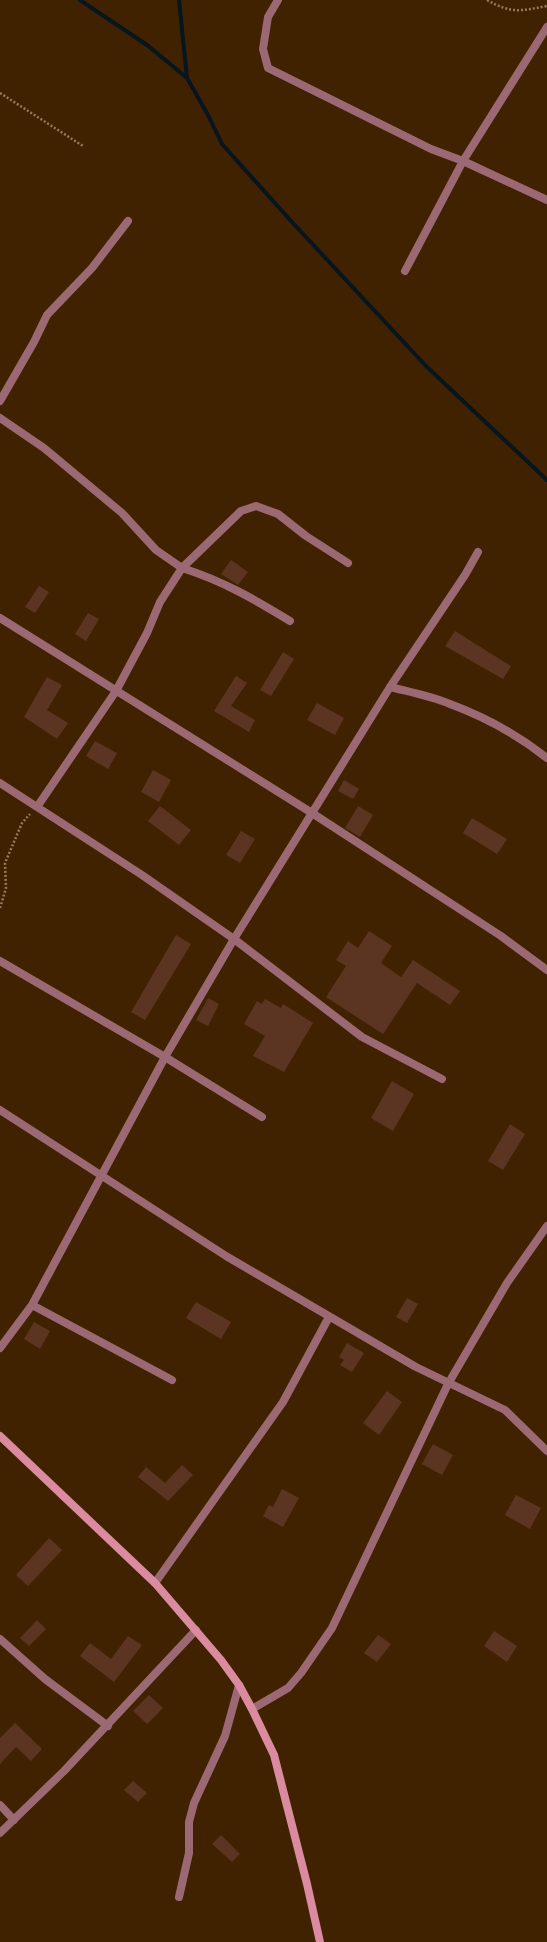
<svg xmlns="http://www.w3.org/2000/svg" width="547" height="1942" font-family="Jost,sans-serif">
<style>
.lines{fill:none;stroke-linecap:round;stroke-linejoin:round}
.stream{stroke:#07151f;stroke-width:4}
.building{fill:#5c3422}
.path{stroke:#937b61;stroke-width:2.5;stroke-dasharray:2 2;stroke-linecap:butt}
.street{stroke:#9b6974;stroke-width:8}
.secondary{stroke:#db8b9f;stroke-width:8}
</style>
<rect width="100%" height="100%" fill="#402200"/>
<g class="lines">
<path class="stream" d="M80 0 147 45 187 78 208 115 222 144 292 222 426 366 547 480
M179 0 187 78"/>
</g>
<path class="building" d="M231 560 248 572 238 585 221 574Z
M39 586 49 592 35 613 25 607Z
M88 613 99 619 86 641 75 634Z
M455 631 511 666 503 679 445 646Z
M283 652 294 659 271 696 260 690Z
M236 676 247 683 231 706 255 720 249 732 214 711Z
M47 677 62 685 47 710 68 723 57 739 24 717Z
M317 703 344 718 335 735 307 720Z
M95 741 117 753 108 769 86 756Z
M153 770 171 780 159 802 141 792Z
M344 780 359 789 353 799 338 791Z
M160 806 191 830 179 845 148 821Z
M358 806 373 815 360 837 345 828Z
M472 818 507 839 497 854 463 833Z
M241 831 255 839 240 863 226 855Z
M369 931 392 946 381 963 401 977 413 960 460 991 450 1005 417 983 383 1034 326 997 346 966 336 960 348 941 358 948Z
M176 935 191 944 145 1020 131 1012Z
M208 998 219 1004 208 1026 196 1020Z
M265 999 281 1008 283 1004 313 1023 284 1072 253 1056 265 1036 244 1024 257 1001 262 1004Z
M392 1081 414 1094 393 1131 371 1118Z
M510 1124 525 1134 503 1170 488 1161Z
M407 1298 418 1304 407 1323 396 1317Z
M196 1302 231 1322 221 1339 186 1318Z
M34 1322 50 1331 40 1349 24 1339Z
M347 1343 364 1353 352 1372 340 1365 344 1360 339 1357Z
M387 1391 402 1402 379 1435 363 1423Z
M433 1444 453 1455 442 1475 422 1464Z
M182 1465 193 1475 168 1501 138 1477 146 1467 165 1483Z
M282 1489 299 1498 283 1527 263 1516 269 1505 273 1507Z
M516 1495 541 1508 530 1529 505 1515Z
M49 1538 62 1550 28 1586 16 1575Z
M37 1620 46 1629 29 1646 20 1638Z
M494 1631 517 1646 507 1662 484 1646Z
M378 1635 391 1644 377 1662 364 1653Z
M128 1636 142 1645 114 1682 80 1656 90 1643 111 1659Z
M149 1695 163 1708 147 1724 133 1711Z
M15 1723 42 1749 31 1761 16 1747 0 1764V1738Z
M133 1781 147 1793 138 1802 124 1790Z
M221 1835 240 1854 232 1862 212 1844Z"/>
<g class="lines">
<path class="path" d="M487 0C512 14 520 11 547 6
M0 93 83 146
M0 908 6 888 5 863 22 823 30 814"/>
<path class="street" d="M278 0 268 17 263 49 268 68 431 149 463 161 547 200
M405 271 463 161 547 27
M0 401 34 342 47 315 92 268 128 221
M0 418 44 448 122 513 156 550 182 568 160 602 147 633 116 691 37 807
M0 618 312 813 501 936 547 970
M290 621C254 599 223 581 182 568L241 511 256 506 278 514 306 536 348 563
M390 687C410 692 431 696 450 704 485 717 518 735 547 758
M0 783 142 875 234 939 362 1037 442 1079
M0 961 165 1057 262 1117
M0 1110 226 1256 416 1367 505 1410 547 1451
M32 1305 172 1380
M0 1348 32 1305 165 1057 234 939 390 687 465 575 478 552
M155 1583 283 1402 329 1317
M0 1639 45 1679 108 1726
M252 1709 288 1688 301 1673 332 1628 448 1384 507 1283 547 1226
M0 1805 14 1820
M0 1833 64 1771 196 1630
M179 1897 189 1853V1822L194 1803 225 1736 239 1685"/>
<path class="secondary" d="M0 1436 155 1583 221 1660 239 1685 252 1709 274 1755 307 1884 320 1942"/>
</g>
</svg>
